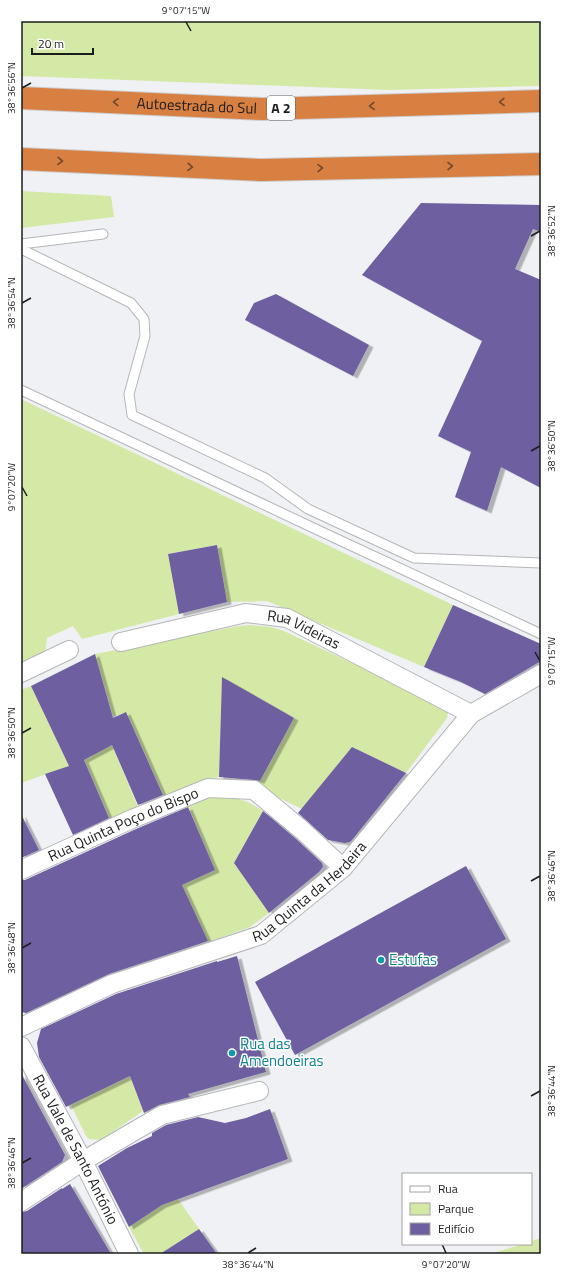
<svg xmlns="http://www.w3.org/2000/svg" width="562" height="1275" font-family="'Titillium Web',sans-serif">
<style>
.green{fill:#d4e9a6}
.building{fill:#6e60a0;filter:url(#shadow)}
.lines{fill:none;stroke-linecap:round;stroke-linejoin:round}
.service-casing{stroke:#b4b6b8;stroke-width:11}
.minor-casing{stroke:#b4b6b8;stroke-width:20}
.motorway-casing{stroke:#cdcdcd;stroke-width:24}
.service{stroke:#fff;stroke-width:9}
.minor{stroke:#fff;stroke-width:18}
.motorway{stroke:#d87f42;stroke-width:22}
.oneway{stroke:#70492e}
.ticks{fill:none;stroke:#1b1c1d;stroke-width:1.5}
.culture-dot{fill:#0f9aa8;stroke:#fff;stroke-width:1.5}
.labels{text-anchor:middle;stroke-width:3;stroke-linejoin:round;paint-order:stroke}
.shield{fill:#fff;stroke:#5f6061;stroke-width:1}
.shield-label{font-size:14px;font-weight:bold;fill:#1b1c1d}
.street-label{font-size:15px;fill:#1b1c1d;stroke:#fff}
.culture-label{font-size:15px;fill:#0d838f;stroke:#fff;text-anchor:start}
.neatline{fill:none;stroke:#1b1c1d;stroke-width:1.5}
.ticks-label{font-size:10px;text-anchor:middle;fill:#1b1c1d}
</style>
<defs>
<filter id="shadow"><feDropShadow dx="4.5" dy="2.5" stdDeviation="0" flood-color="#0004"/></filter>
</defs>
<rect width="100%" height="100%" fill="#f0f1f4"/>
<path class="green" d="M21 21H541V86L389 90 21 76Z
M21 191 111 196 114 217 21 228Z
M21 399 453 605 424 667 267 601 227 602 217 545 168 554 179 614 82 639 73 626 47 638 45 653 21 663Z
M250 625 271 627 284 631 443 706 448 712 447 718 406 773 352 747 302 809 257 787 294 718 222 678 219 777 204 780 164 796 126 712 119 715 113 716 95 654 239 626Z
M31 686 69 766 21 783V690Z
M110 740 138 807 110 819 84 760 91 757Z
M225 796C241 799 250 802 263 811L234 863 269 913 250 927 208 942 182 885 215 870 188 806 204 799Z
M130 1076 143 1111 101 1140 89 1139 86 1136 71 1105Z
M178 1199 199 1229 160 1254H144L129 1227 162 1205Z
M541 1238V1254H490L523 1244H531V1241Z"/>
<path class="building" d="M421 203 541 205V232L533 229 515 269 541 280V488L501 467 487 511 455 497 471 452 438 436 482 341 362 275Z
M276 294 369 345 353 376 245 320 254 303Z
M217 545 227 602 179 614 168 554Z
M453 605 541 644V661L485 694 461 682 424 667Z
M95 654 113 718 126 712 163 795 138 805 112 745 84 760 109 818 73 835 45 774 69 766 31 686Z
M222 677 294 718 260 781 254 780 219 777Z
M352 747 406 773 352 840 350 842 345 843 328 840 298 813Z
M188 807 215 870 182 885 208 941 109 974 26 1013 21 1012V880H25L136 829Z
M263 811 295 838 322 863 323 867 319 872 269 913 234 863Z
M21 814 39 850 21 858Z
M466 866 506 939 295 1055 255 982Z
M237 956 266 1072 188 1094 190 1097 159 1105 144 1113 130 1076 66 1107 39 1057 37 1043 41 1029 116 994 217 961V962Z
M21 1073 65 1155 62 1162 21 1189Z
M270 1109 288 1159 162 1205 129 1227 98 1166 127 1148 152 1136V1133L166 1125 198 1117 225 1123 246 1118Z
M70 1184 111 1254H21V1212L27 1211 62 1188V1189Z
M199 1229 217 1254H160Z"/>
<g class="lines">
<g class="service-casing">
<path id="service" d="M21 244 103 234
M21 249 131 303 144 319 145 336 129 394 132 415 265 478 308 509 414 558 541 563
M21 390 322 532 541 634"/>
</g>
<g class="minor-casing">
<g id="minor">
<path id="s1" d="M121 642 246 613 287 618 471 714"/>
<path d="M21 673 69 650"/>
<path id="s2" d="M21 870 132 819 208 788 254 790 302 830 343 868"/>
<path id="s3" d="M21 1027 112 984 261 935 343 868 471 714 541 674"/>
<path id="s4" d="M21 1046 83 1161 129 1254"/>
<path d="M21 1202 83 1161 162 1115 259 1091"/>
</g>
</g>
<g class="motorway-casing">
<g id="motorway">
<path id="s5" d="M21 98 262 109 541 101"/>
<path d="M21 159 261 170 541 164"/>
</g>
</g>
<use href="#service" class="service"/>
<use href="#minor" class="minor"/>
<use href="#motorway" class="motorway"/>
</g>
<defs><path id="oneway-chevron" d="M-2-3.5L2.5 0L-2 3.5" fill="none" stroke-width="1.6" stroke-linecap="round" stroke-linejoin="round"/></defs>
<g class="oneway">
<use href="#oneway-chevron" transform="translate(116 102) rotate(-177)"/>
<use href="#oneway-chevron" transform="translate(502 102) rotate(178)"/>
<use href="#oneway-chevron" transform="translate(372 106) rotate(178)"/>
<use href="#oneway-chevron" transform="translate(60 161) rotate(3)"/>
<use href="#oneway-chevron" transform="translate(450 166) rotate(-1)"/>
<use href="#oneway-chevron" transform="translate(190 167) rotate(3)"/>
<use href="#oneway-chevron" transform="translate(320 168) rotate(-1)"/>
</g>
<path class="ticks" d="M186 22 191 31M22 88 31 83M531 236 540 231M22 303 31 298M531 451 540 446M22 487 27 496M535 652 540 661M22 733 31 728M531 881 540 876M22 948 31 943M531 1096 540 1091M22 1163 31 1158M442 1244 446 1253M248 1253 256 1248"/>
<g class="culture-dot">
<circle cx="381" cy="960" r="4"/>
<circle cx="232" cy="1053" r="4"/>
</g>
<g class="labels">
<rect class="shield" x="267" y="96" width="28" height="24" rx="3"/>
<g class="shield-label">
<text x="281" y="113">A 2</text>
</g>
<g class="street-label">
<text dy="5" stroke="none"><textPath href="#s5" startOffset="176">Autoestrada do Sul</textPath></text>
<text dy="5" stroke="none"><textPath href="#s1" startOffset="189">Rua Videiras</textPath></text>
<text dy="5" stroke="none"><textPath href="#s2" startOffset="112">Rua Quinta Poço do Bispo</textPath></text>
<text dy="5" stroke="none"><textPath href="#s3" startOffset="322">Rua Quinta da Herdeira</textPath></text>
<text dy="5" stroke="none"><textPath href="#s4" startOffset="117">Rua Vale de Santo António</textPath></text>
</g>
<g class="culture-label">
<text x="389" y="965">Estufas</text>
<text x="240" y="1049">Rua das<tspan x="240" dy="17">Amendoeiras</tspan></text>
</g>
</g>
<rect width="562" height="1275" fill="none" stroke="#ffffff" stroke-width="44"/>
<rect x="402" y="1173" width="130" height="72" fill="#ffffff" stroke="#a4a4a5"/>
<rect x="410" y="1186" width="20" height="6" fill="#ffffff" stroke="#a4a4a5"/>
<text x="438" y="1193" font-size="12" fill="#1b1c1d">Rua</text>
<rect x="410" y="1203" width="20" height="12" fill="#d4e9a6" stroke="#a4a4a5"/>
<text x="438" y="1213" font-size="12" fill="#1b1c1d">Parque</text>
<rect x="410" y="1223" width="20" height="12" fill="#6e60a0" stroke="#a4a4a5"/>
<text x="438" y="1233" font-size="12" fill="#1b1c1d">Edifício</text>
<path d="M32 48v6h61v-6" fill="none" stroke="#1b1c1d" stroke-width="2"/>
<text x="38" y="48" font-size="12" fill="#1b1c1d" stroke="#ffffff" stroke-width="3" paint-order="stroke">20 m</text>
<rect x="22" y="22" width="518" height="1231" class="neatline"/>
<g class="ticks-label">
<text x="186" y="14">9°07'15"W</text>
<text transform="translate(11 88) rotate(-90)" y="4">38°36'56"N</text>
<text transform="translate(551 231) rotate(-90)" y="4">38°36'52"N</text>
<text transform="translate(11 303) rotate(-90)" y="4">38°36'54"N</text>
<text transform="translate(551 446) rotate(-90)" y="4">38°36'50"N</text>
<text transform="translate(11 487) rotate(-90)" y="4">9°07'20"W</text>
<text transform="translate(551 661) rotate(-90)" y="4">9°07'15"W</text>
<text transform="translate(11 733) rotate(-90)" y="4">38°36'50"N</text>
<text transform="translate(551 876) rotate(-90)" y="4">38°36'46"N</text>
<text transform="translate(11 948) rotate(-90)" y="4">38°36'48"N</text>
<text transform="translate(551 1091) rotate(-90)" y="4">38°36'44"N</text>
<text transform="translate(11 1163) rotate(-90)" y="4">38°36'46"N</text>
<text x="248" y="1268">38°36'44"N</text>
<text x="446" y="1268">9°07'20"W</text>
</g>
</svg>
